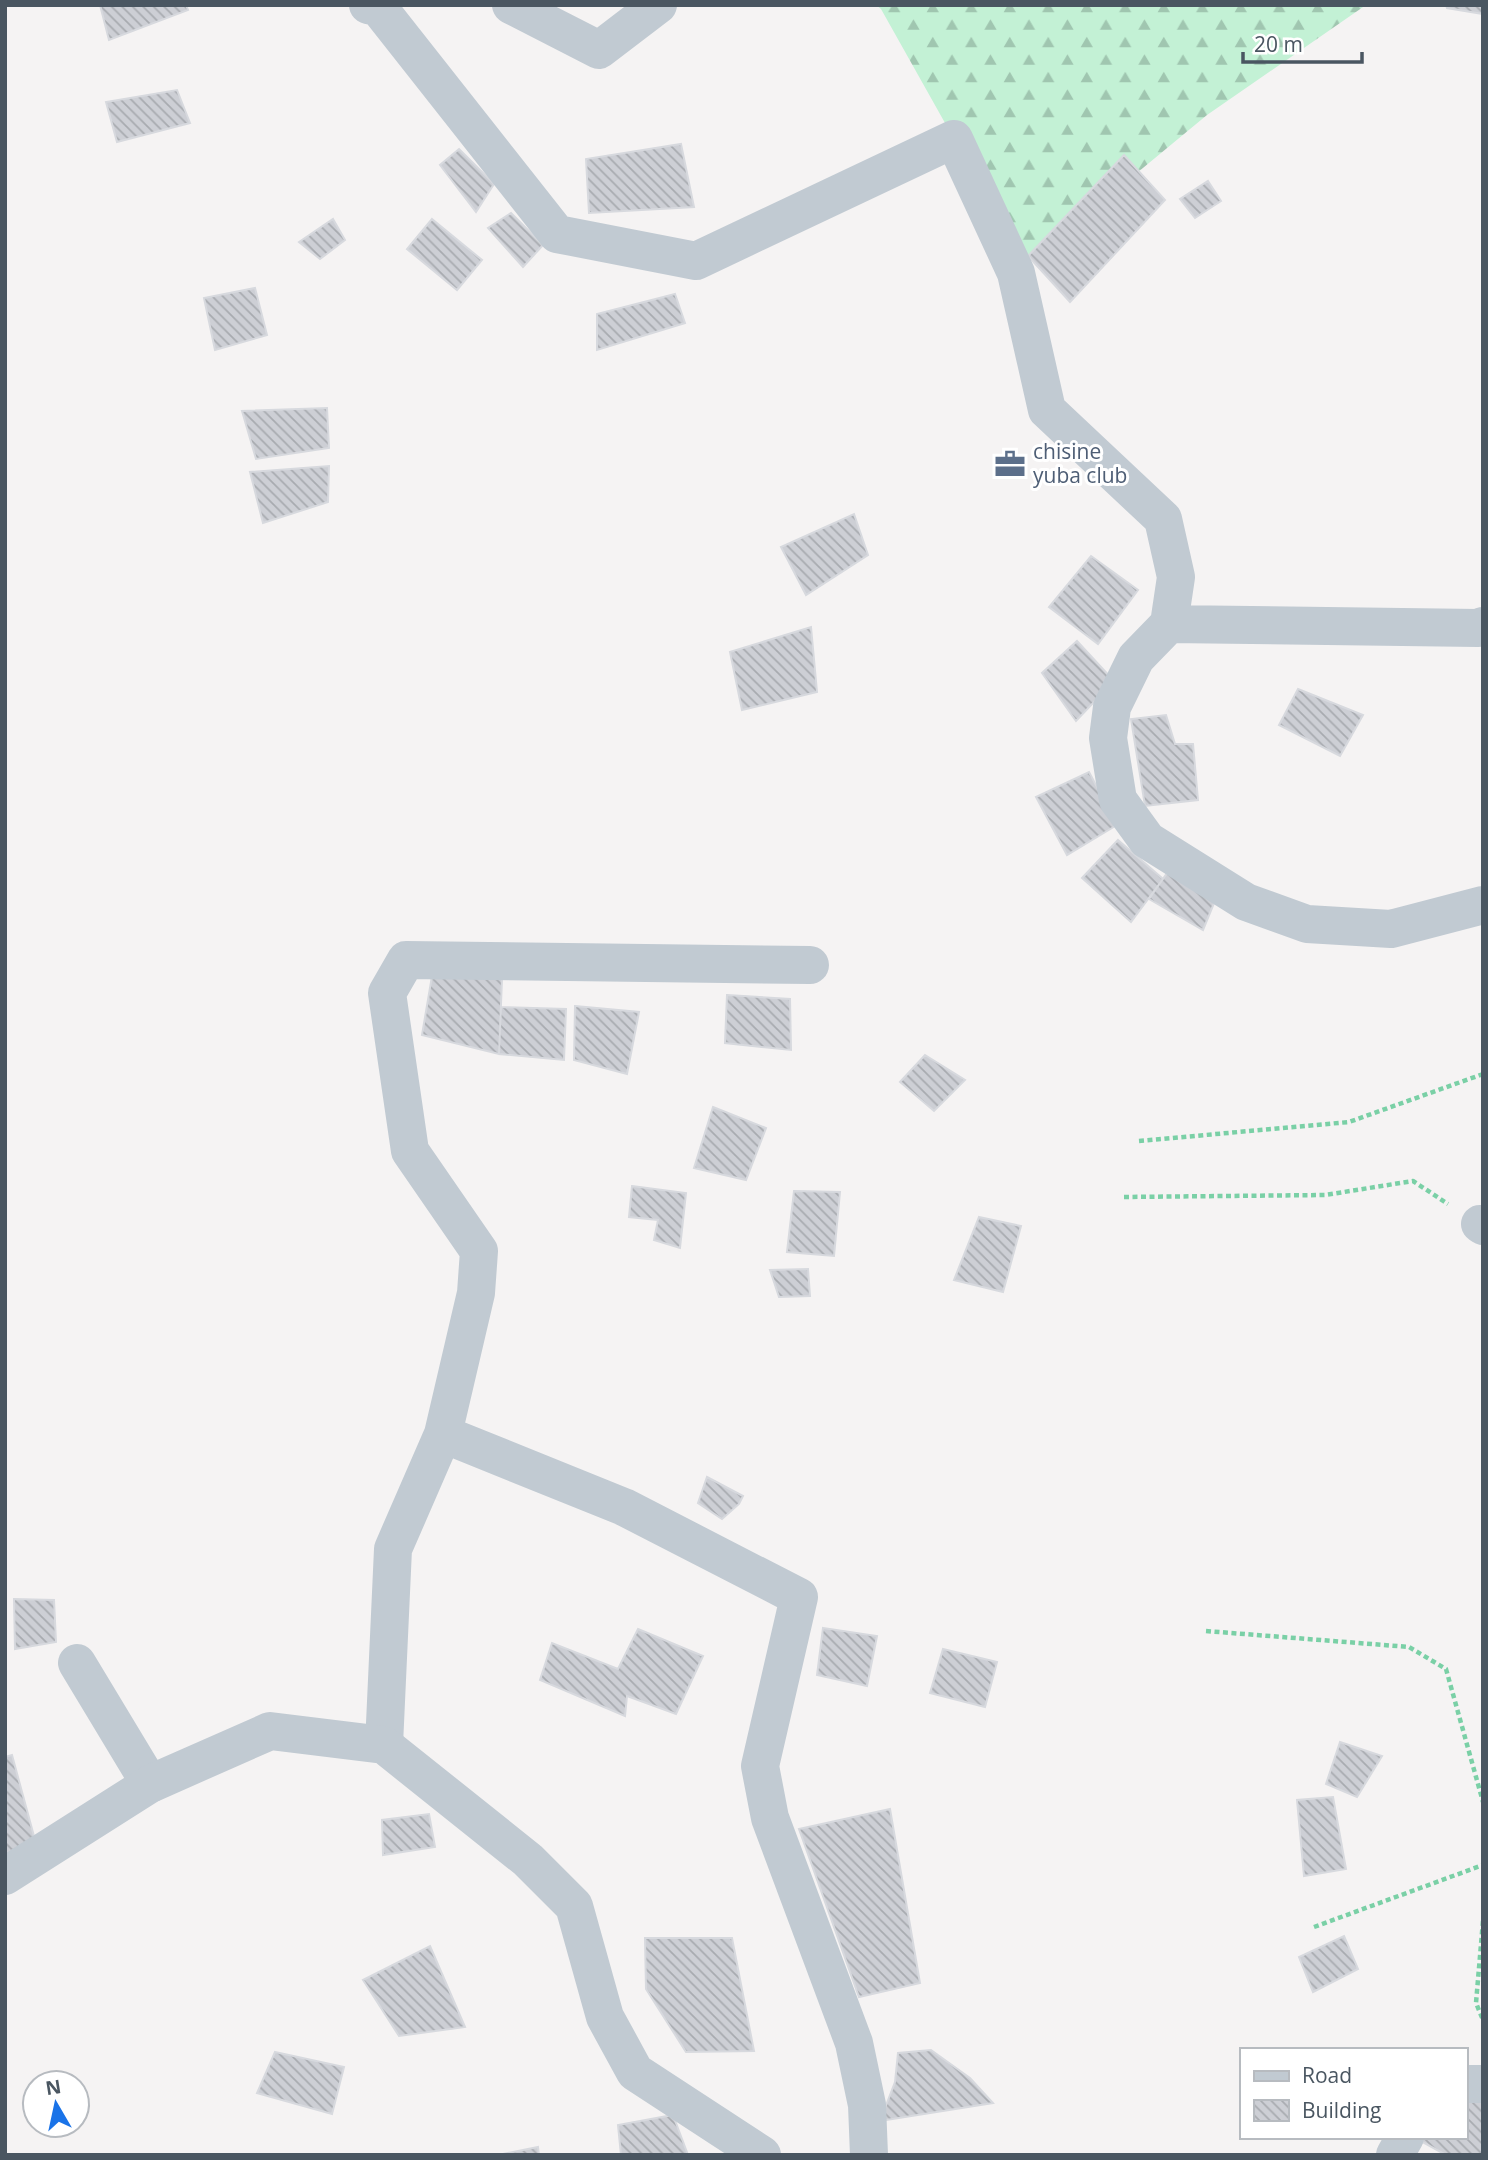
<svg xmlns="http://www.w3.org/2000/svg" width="1488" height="2160" font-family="'Open Sans',sans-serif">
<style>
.forest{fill:url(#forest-firs)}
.building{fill:url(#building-back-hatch);stroke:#d7d9de;stroke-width:2}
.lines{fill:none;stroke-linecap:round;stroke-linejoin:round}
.path{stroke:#7ad0a6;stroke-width:4.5;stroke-dasharray:5 3.5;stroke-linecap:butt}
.minor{stroke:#c1cad2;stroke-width:38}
.tertiary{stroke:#c1cad2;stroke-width:38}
.labels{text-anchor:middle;stroke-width:6;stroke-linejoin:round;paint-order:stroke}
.service-label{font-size:21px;fill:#4e5e75;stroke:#fff;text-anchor:start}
</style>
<defs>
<pattern id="forest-firs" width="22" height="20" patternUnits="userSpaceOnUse" patternTransform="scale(1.75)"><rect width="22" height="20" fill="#c3f1d5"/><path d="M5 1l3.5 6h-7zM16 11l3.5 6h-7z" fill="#a0c6b0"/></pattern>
<pattern id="building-back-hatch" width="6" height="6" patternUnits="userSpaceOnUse" patternTransform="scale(1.75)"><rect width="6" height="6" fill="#cdcfd5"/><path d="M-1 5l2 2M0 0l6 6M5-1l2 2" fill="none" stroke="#a8abb0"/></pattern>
</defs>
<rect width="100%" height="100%" fill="#f5f3f3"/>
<path class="forest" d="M876 5H1366L1207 115 1016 273 954 139 881 9Z"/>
<path class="building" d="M100 5H186L188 10 109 40Z
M1446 5H1483V14L1447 8Z
M177 90 190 123 117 142 106 102Z
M681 144 694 207 589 213 586 159Z
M459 149 494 184 476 212 440 165Z
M1124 155 1165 200 1070 302 1028 256Z
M1208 181 1221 201 1195 218 1180 199Z
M511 213 543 245 523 267 488 228Z
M333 219 345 240 320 259 299 242Z
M432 219 482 260 457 290 407 249Z
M255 288 267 335 215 350 204 298Z
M675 294 685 323 597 350V314Z
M327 408 329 448 256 459 242 411Z
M329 466 328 502 263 523 250 472Z
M854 514 868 555 806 595 781 547Z
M1091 556 1138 590 1098 644 1049 607Z
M811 627 817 692 742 710 730 652Z
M1077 641 1114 681 1076 721 1042 673Z
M1298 689 1363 715 1340 756 1279 725Z
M1166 715 1175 744H1193L1198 800 1145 806 1131 719Z
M1089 772 1117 825 1067 855 1036 797Z
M1118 840 1163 879 1131 922 1082 878Z
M1172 866 1217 896 1203 930 1149 899Z
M432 976 502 979 499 1054 422 1035Z
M727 995 790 999 791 1050 725 1043Z
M575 1006 639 1012 627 1074 574 1060Z
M501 1007 566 1009 564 1060 499 1054Z
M925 1055 965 1080 934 1111 900 1082Z
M713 1107 766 1128 746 1180 694 1168Z
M632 1186 686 1193 680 1248 654 1240 658 1220 629 1217Z
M794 1191 840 1192 834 1256 787 1252Z
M979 1217 1021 1226 1003 1292 954 1280Z
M808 1269 810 1296 779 1297 770 1270Z
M707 1477 743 1496 739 1504 722 1519 698 1503Z
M14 1599 54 1600 56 1642 15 1649Z
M823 1628 877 1636 867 1686 817 1675Z
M638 1629 703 1656 676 1714 627 1696 625 1716 540 1680 552 1643 618 1669Z
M943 1649 997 1662 985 1707 930 1693Z
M1340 1742 1382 1756 1357 1797 1326 1784Z
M12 1755 35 1840 5 1854V1757Z
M1333 1797 1346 1869 1304 1876 1297 1800Z
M890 1809 920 1983 859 1997 799 1829Z
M429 1814 435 1847 383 1855 382 1820Z
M1344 1936 1358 1969 1313 1992 1299 1957Z
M645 1938H732L754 2051 686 2052 646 1989Z
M430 1946 465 2027 399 2036 363 1980Z
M931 2050 970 2078 993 2103 880 2121 895 2082 898 2053Z
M275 2052 344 2067 332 2114 257 2093Z
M1465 2096 1483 2099V2155H1446L1415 2138 1465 2137Z
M673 2115 688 2155H621L618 2125Z
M538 2147 539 2155H498Z"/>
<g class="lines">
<path class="path" d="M1139 1141 1349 1122 1483 1074
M1124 1197 1325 1195 1413 1181 1448 1204
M1206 1631 1409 1647 1446 1669 1483 1802
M1483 1921 1476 2003 1483 2020
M1314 1927 1483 1865"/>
<path class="minor" d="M368 5 378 7 557 234 696 261 954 139 1016 273 1047 410 1163 519 1176 577 1169 624 1478 628 1483 626
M511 5 599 50 658 5
M1169 624 1136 658 1112 707 1108 738 1118 800 1147 840 1246 902 1307 924 1391 929 1483 905
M1480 1224 1483 1226
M443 1434 624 1507 799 1597 760 1766 770 1818 854 2043 867 2105 869 2155
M77 1663 150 1784
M384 1745 393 1549 443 1434 476 1293 479 1251 410 1151 387 993 406 960 810 965"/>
<path class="tertiary" d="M5 1876 150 1784 270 1731 384 1745 528 1860 574 1906 605 2017 635 2072 762 2155
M1465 2084H1483
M1395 2155 1405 2137"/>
</g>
<defs>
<g id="office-bare" transform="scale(2.415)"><path d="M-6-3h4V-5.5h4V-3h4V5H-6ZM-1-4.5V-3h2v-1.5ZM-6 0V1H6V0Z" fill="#5c6f8a" stroke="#fff" stroke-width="2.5" paint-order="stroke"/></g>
</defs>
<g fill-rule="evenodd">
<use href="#office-bare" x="1010" y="464"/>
</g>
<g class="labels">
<g class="service-label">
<text x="1033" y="459">chisine<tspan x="1033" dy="24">yuba club</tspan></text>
</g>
</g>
<rect width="1488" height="2160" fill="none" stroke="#4a5661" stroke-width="14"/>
<rect x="1240" y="2048" width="228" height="91" fill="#ffffff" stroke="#b7bbc0" stroke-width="2"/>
<rect x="1254" y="2071" width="35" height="10" fill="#c1cad2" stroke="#b7bbc0" stroke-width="2"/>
<text x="1302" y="2083" font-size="21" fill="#4a5661">Road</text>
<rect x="1254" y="2100" width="35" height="21" fill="url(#building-back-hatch)" stroke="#b7bbc0" stroke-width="2"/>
<text x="1302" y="2118" font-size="21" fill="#4a5661">Building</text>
<g transform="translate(56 2104) rotate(351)"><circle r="33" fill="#ffffff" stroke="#b7bbc0" stroke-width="2"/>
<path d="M0-5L12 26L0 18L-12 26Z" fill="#1a73e8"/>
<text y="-10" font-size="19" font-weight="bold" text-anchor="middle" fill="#4a5661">N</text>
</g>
<path d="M1243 52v10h119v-10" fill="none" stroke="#4a5661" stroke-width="3.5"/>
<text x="1254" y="52" font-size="21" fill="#4a5661" stroke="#ffffff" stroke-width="5" paint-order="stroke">20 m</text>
</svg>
